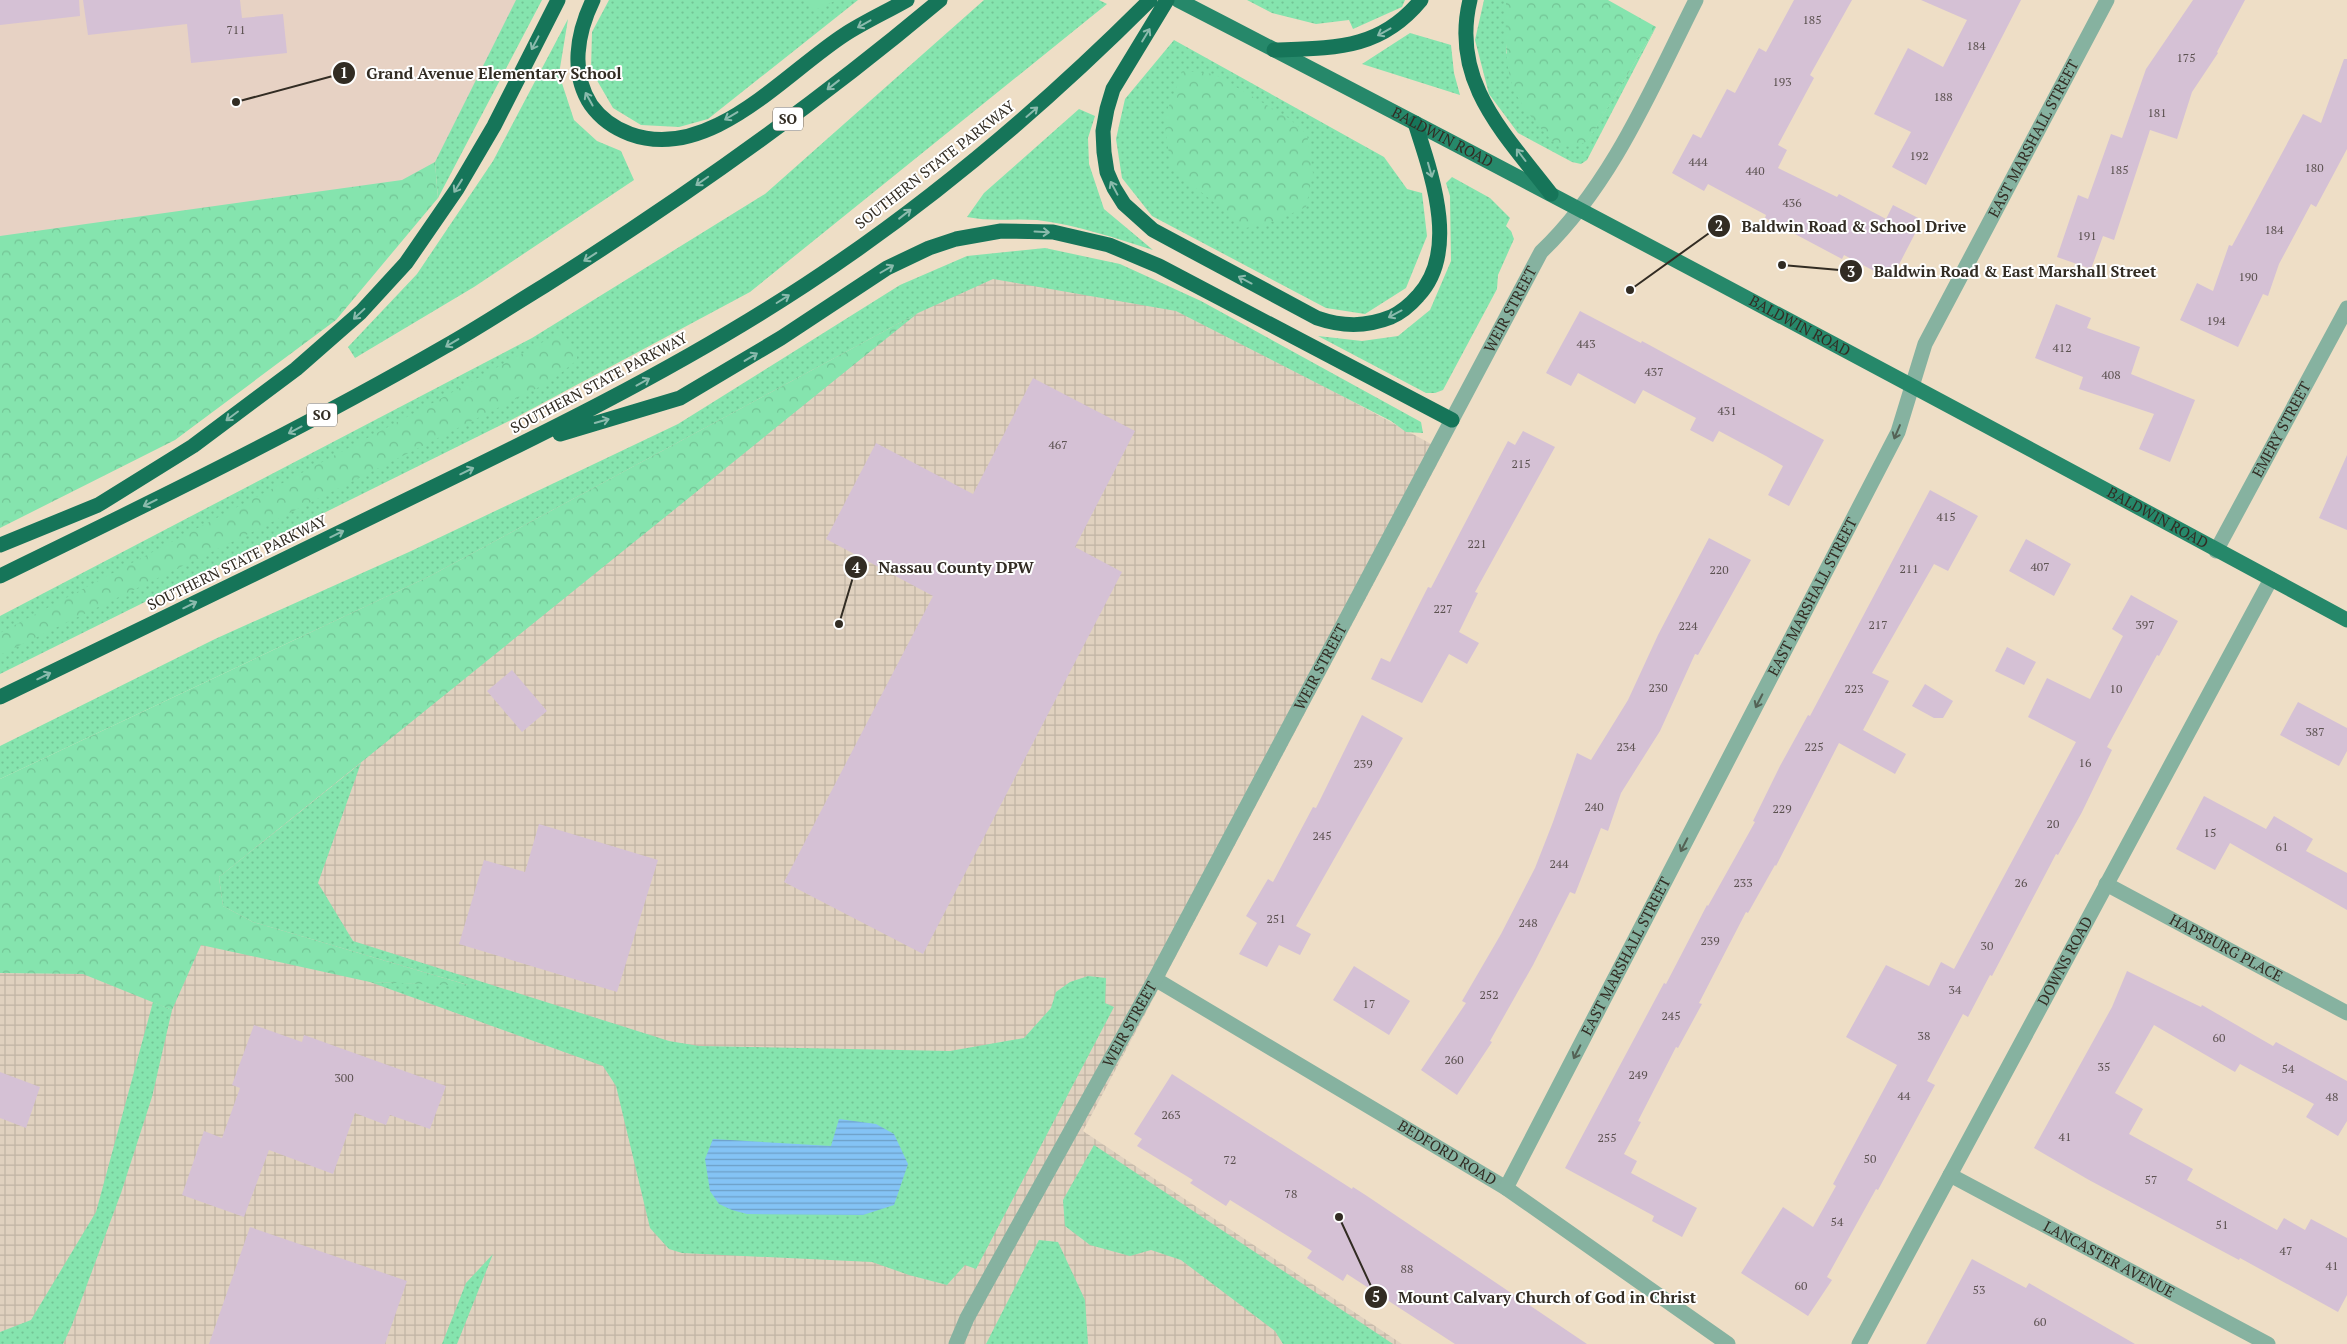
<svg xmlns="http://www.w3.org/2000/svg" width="2347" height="1344" font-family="'PT Serif',serif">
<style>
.industrial{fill:url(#industrial-grid)}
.education{fill:#e7d2c4}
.grass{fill:url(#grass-dots)}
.forest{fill:url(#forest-crowns)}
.water{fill:url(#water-rules)}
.building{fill:#d5c1d5}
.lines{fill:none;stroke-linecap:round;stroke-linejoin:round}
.minor{stroke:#86b2a0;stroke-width:15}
.major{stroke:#26886a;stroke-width:15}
.highway{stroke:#167559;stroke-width:15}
.oneway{stroke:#8abaac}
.oneway2{stroke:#546255}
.labels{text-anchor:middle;stroke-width:4;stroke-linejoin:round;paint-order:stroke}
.number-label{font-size:12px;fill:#5b5150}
.shield{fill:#fff;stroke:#706b65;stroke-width:1}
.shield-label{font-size:14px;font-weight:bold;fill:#322c23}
.street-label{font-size:15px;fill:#322c23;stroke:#fff}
.leader{fill:none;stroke:#322c23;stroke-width:2}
.callout-dot{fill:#322c23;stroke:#fff;stroke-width:2}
.mark-label{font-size:15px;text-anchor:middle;font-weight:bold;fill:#fff}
.callout-label{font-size:16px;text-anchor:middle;font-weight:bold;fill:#322c23;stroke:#fff;stroke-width:4;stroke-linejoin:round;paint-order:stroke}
</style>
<defs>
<pattern id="industrial-grid" width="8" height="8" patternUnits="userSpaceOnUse" patternTransform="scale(1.25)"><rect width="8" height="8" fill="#e0d1bf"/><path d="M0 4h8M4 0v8" fill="none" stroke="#c1b4a4"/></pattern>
<pattern id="grass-dots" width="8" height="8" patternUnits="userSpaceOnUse" patternTransform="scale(1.25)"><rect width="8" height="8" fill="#85e4ae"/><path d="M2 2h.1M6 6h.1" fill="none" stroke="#73c495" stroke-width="1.8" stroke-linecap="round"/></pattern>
<pattern id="forest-crowns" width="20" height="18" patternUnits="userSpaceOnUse" patternTransform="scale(1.25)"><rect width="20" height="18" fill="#85e4ae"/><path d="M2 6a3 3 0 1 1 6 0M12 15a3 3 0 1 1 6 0" fill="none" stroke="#73c495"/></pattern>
<pattern id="water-rules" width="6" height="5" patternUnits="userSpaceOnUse" patternTransform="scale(1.25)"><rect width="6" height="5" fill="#84c3f5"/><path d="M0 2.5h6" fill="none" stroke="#6d9fc6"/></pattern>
</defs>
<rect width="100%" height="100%" fill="#eedec6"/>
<path class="industrial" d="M984 274 1173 304 1444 451 1083 1131 1402 1344H0V797Z"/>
<path class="education" d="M0 0H525L420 205 0 247Z"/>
<path class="grass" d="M516 0H542L438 198 435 162Z
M609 0H858L708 119 679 127 641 125 613 108 591 70 592 32Z
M984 0H1099L1107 4 750 292 513 419 0 674V616L532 338 765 194Z
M1247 0H1405L1402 7 1353 29 1349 20 1316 24 1272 13Z
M1484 0H1506V53L1588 140 1656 27 1587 160 1581 164 1572 162 1518 133 1489 94 1475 40Z
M568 19 559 74 574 120 597 141 621 151 634 180 474 287 355 358 348 347 417 274 493 161Z
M1410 33 1451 45 1454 73 1460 95 1362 64Z
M1174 40 1384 157 1407 189 1422 193 1427 236 1406 288 1365 314 1326 308 1152 216 1122 178 1116 139 1125 99Z
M1079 109 1095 116 1088 138 1089 164 1104 209 1153 250C1115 238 1077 225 1037 220 1013 218 992 222 967 217L984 193Z
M1452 177 1490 198 1510 218 1506 226 1511 231 1514 239 1498 275 1497 289 1443 390 1435 393H1426L1318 336 1362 341 1398 336 1430 310 1451 261 1450 196 1446 183Z
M1045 248 1120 264 1201 301 1421 422 1423 433 1406 432 1391 421 1176 311 993 279 918 313 430 576 0 779V746L215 639 409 552 678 424 900 285 967 256Z
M361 763 318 883 353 941 669 1041 699 1046 950 1051 1024 1038 1051 1008 1056 992 1070 982 1088 976 1106 978 1105 1003 1114 1007 976 1269 965 1265 947 1285 909 1275 872 1262 682 1253 669 1249 650 1228 616 1086 603 1066 370 982 468 985 253 922 223 906 219 877Z
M153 1002 172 1010 152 1097 121 1193 72 1325 63 1344H0V1332L31 1320 96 1212Z
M1094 1145 1393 1344H1283L1275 1331 1181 1260 1151 1250 1130 1256 1090 1245 1065 1226 1063 1200Z
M1039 1240 1058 1242 1085 1300 1088 1344H986Z
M493 1254 457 1344H442L466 1283Z"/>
<path class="forest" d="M806 0H837L815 10Z
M1506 0H1608L1656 27 1588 141 1574 147 1556 145C1542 130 1528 115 1517 96 1503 71 1506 28 1506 0Z
M1183 71 1214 74 1290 119 1307 135 1313 173 1306 207 1275 221 1246 228 1171 168 1164 118Z
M435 162 438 198 336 320 175 440 0 528V236L402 180Z
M918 313 219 877 223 906 253 922 471 986 370 982 201 945 172 1010 83 974 0 973V779L430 576Z
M561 332 577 350V360L551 381 242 537 0 655V633L420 410Z"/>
<path class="water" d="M839 1119 876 1124 894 1134 908 1164 894 1205 863 1215 747 1214 732 1210 719 1204 710 1191 705 1159 713 1139 831 1146Z"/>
<path class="building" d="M0 0H79L80 16 0 25Z
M83 0H240L242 18 283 14 287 53 191 63 187 24 88 35Z
M1794 0H1852L1810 75 1814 78 1778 145 1787 150 1778 168 1837 197 1839 194 1886 219 1893 205 1922 220 1891 280 1844 255 1842 259 1765 218 1766 215 1708 184 1704 191 1672 173 1693 134 1701 138 1727 89 1735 93 1759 48 1766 52Z
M1921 0H2021L1926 185 1892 167 1911 132 1874 114 1908 48 1943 67 1967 20Z
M2193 0H2245L2217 52 2218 53 2192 92 2177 139 2150 130 2114 240 2103 236 2091 269 2057 257 2078 195 2088 199 2111 134 2122 138 2146 69Z
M2344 59H2347V149L2316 207 2311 204 2279 264 2268 296 2263 294 2238 347 2180 320 2197 283 2213 291 2229 245 2232 246 2303 114 2321 123Z
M2056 304 2091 318 2087 328 2140 347 2131 374 2195 400 2170 462 2139 449 2154 414 2079 389 2083 377 2035 358Z
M1580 311 1641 343 1642 341 1824 440 1789 506 1768 495 1783 466 1766 456 1719 431 1713 442 1690 430 1696 418 1643 390 1635 404 1578 373 1571 386 1546 373Z
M1033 378 1135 431 1075 547 1122 572 923 954 784 882 933 596 826 539 876 443 973 494Z
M1523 431 1555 447 1475 592 1478 593 1459 632 1479 643 1467 664 1449 654 1422 703 1371 679 1381 658 1390 662 1428 587 1431 588 1508 441 1515 445Z
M2347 455V530L2319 518Z
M1930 490 1978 516 1948 571 1934 564 1872 673 1889 681 1863 730 1906 754 1895 774 1839 743 1776 866 1775 865 1748 913 1746 912 1699 1003 1702 1004 1678 1048 1676 1047 1638 1121 1641 1122 1624 1154 1637 1161 1631 1173 1697 1208 1682 1237 1652 1221 1654 1216 1565 1168 1664 983 1666 984 1707 905 1708 906 1755 822 1753 821 1780 766 1808 715 1810 716Z
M1709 538 1751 560 1698 655 1695 654 1660 731 1621 793 1608 831 1601 828 1575 894 1570 892 1533 965 1490 1041 1492 1042 1457 1095 1421 1070 1466 1003 1462 1001 1501 934 1535 868 1553 822 1577 753 1591 760 1628 700 1658 635Z
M2026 539 2071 564 2054 596 2009 571Z
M2131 595 2178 621 2159 656 2157 655 2107 747 2112 750 2082 812 2058 855 2056 854 1992 976 1990 975 1968 1017 1963 1014 1927 1081 1935 1085 1878 1190 1876 1189 1827 1277 1832 1280 1808 1316 1741 1273 1783 1207 1813 1227 1836 1186 1833 1184 1897 1065 1846 1037 1886 965 1929 986 1941 962 1954 969 2076 742 2028 717 2047 678 2090 699 2123 636 2112 629Z
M2007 647 2036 662 2024 685 1995 671Z
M512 670 547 711 522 732 487 691Z
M1925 684 1953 701 1943 718H1934L1912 706Z
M2298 702 2347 728V751L2339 766 2280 735Z
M1362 715 1403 738 1296 926 1311 934 1300 955 1279 945 1267 967 1239 954 1257 923 1246 916 1268 879 1273 882 1313 807 1316 808Z
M2204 796 2266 829 2274 816 2313 839 2306 851 2347 873V910L2230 843 2215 870 2176 849Z
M539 824 658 860 617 992 459 944 484 860 525 872Z
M1354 966 1410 1001 1389 1035 1333 1000Z
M2127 971 2201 1007 2202 1005 2273 1046 2276 1042 2347 1081V1121L2338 1136 2306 1117 2314 1104 2240 1064 2235 1072 2154 1025 2115 1093 2143 1109 2129 1134 2193 1169 2187 1180 2277 1230 2284 1218 2305 1230 2311 1219 2347 1238V1295L2338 1312 2240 1258 2239 1260 2089 1180 2034 1148 2112 1007Z
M254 1025 302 1042 304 1035 446 1086 430 1129 390 1115 386 1125 355 1113 333 1174 269 1150 244 1217 182 1195 204 1131 222 1138 240 1088 232 1085Z
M0 1072 40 1087 26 1128 0 1118Z
M1172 1074 1352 1189 1353 1187 1367 1196 1587 1344H1455L1347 1274 1343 1281 1307 1258 1312 1251 1230 1200 1226 1206 1190 1183 1193 1180 1137 1146 1142 1139 1134 1134Z
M250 1227 407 1281 385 1344H209Z
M1972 1259 2026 1288 2029 1283 2135 1344H1926Z"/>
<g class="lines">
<g class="minor">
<path id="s1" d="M2216 551 2347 308"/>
<path id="s2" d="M2106 884 2347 1013"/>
<path id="s3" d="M1155 979 1506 1188 1728 1344"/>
<path id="s4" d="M1950 1175 2268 1344"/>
<path id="s5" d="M1506 1188 1898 432 1925 344 2107 0"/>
<path id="s6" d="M956 1344 967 1318 1155 979 1541 252C1613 183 1652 87 1696 0"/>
<path id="s7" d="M1859 1344 2271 579"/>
</g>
<path class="major" id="s8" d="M1178 0C1570 202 1959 410 2347 620"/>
<path class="highway" d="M593 0C577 33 570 73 591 105 601 119 614 128 630 134 709 163 784 74 844 35 864 22 886 12 907 0
M1167 0 1113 89 1107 109 1103 131 1104 152 1107 172 1114 188 1124 204 1153 230 1317 318C1343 327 1366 327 1391 317 1402 312 1411 304 1418 296 1460 251 1431 173 1415 123
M1470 0C1450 82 1505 134 1551 194
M1274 50C1334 48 1380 50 1421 0
M560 434 680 398 781 338 887 268 929 248 956 239 1001 231 1053 232 1109 245 1159 266 1452 420
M0 545 98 505 193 446 296 369 361 312 406 263 457 189 494 126 558 0
M0 576C150 503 300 430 444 347 478 328 511 306 544 286 682 199 815 105 940 0
M0 697C131 634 261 571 392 507 533 439 674 371 805 285 930 203 1044 106 1150 0"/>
</g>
<defs><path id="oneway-shaft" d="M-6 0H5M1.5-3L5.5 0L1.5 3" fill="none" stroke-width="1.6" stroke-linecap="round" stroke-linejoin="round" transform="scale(1.25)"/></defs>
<g class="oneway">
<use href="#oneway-shaft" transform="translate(864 24) rotate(151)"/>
<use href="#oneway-shaft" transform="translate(1384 32) rotate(151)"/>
<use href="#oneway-shaft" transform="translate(1146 35) rotate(-59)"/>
<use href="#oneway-shaft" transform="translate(535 43) rotate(118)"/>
<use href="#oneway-shaft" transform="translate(833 85) rotate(142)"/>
<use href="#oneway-shaft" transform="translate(589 99) rotate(-119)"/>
<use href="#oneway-shaft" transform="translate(1032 112) rotate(-41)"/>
<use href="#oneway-shaft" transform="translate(731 116) rotate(149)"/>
<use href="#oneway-shaft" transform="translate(1521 155) rotate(-127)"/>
<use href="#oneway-shaft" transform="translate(1430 170) rotate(74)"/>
<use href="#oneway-shaft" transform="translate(702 181) rotate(145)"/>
<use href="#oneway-shaft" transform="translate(458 186) rotate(122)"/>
<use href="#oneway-shaft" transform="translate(1114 188) rotate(-118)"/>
<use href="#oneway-shaft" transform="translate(905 214) rotate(-38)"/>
<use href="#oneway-shaft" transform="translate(1042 232) rotate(3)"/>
<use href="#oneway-shaft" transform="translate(590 257) rotate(147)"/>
<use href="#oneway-shaft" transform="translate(887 269) rotate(-30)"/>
<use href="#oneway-shaft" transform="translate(1245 280) rotate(-152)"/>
<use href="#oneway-shaft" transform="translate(783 299) rotate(-32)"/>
<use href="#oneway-shaft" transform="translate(359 314) rotate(137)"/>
<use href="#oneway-shaft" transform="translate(1395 314) rotate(152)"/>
<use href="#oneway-shaft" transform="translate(452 343) rotate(149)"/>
<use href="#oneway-shaft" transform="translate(751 357) rotate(-31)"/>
<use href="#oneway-shaft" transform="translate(643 382) rotate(-29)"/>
<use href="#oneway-shaft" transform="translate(232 416) rotate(143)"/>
<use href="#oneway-shaft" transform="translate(602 421) rotate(-16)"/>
<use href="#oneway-shaft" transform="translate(295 430) rotate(152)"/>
<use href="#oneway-shaft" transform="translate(467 471) rotate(-26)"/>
<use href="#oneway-shaft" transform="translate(150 503) rotate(154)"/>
<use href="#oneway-shaft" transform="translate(337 534) rotate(-26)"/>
<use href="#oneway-shaft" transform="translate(190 605) rotate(-26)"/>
<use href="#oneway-shaft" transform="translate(44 676) rotate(-26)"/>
</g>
<g class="oneway2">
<use href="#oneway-shaft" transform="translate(1897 432) rotate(113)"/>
<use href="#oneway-shaft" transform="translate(1759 701) rotate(117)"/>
<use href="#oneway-shaft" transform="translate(1684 845) rotate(117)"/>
<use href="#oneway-shaft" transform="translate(1577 1052) rotate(117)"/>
</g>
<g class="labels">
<g class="number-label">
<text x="1812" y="24">185</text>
<text x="236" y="34">711</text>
<text x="1976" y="50">184</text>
<text x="2186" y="62">175</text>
<text x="1782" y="86">193</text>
<text x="1943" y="101">188</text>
<text x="2157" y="117">181</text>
<text x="1919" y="160">192</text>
<text x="1698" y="166">444</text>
<text x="2314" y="172">180</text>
<text x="2119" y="174">185</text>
<text x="1755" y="175">440</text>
<text x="1792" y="207">436</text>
<text x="2274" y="234">184</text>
<text x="2087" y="240">191</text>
<text x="2248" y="281">190</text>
<text x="2216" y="325">194</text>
<text x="1586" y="348">443</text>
<text x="2062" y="352">412</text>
<text x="1654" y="376">437</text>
<text x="2111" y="379">408</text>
<text x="1727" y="415">431</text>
<text x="1058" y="449">467</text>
<text x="1521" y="468">215</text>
<text x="1946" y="521">415</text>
<text x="1477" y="548">221</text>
<text x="2040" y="571">407</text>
<text x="1909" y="573">211</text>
<text x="1719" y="574">220</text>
<text x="1443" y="613">227</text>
<text x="1878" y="629">217</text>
<text x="2145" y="629">397</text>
<text x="1688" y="630">224</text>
<text x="1658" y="692">230</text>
<text x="1854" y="693">223</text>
<text x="2116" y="693">10</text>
<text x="2315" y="736">387</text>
<text x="1626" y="751">234</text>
<text x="1814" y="751">225</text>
<text x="2085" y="767">16</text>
<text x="1363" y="768">239</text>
<text x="1594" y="811">240</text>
<text x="1782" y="813">229</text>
<text x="2053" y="828">20</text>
<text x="2210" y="837">15</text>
<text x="1322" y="840">245</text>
<text x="2282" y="851">61</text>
<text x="1559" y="868">244</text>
<text x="1743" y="887">233</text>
<text x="2021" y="887">26</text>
<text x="1276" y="923">251</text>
<text x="1528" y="927">248</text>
<text x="1710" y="945">239</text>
<text x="1987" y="950">30</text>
<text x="1955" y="994">34</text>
<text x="1489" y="999">252</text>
<text x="1369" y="1008">17</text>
<text x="1671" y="1020">245</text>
<text x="1924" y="1040">38</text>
<text x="2219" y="1042">60</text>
<text x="1454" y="1064">260</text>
<text x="2104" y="1071">35</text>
<text x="2288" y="1073">54</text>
<text x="1638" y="1079">249</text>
<text x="344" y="1082">300</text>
<text x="1904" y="1100">44</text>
<text x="2332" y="1101">48</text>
<text x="1171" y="1119">263</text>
<text x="2065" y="1141">41</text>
<text x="1607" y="1142">255</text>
<text x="1870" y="1163">50</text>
<text x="1230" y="1164">72</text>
<text x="2151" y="1184">57</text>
<text x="1291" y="1198">78</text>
<text x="1837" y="1226">54</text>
<text x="2222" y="1229">51</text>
<text x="2286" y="1255">47</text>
<text x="2332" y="1270">41</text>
<text x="1407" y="1273">88</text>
<text x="1801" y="1290">60</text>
<text x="1979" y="1294">53</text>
<text x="2040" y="1326">60</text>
</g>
<g class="shield">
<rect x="773" y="107.5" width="30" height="23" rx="4"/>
<rect x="307" y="403.5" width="30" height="23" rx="4"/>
</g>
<g class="shield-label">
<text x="788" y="124">SO</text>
<text x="322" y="420">SO</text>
</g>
<g class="street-label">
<text dy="5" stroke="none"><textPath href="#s8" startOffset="298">BALDWIN ROAD</textPath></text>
<text dy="5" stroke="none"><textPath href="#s5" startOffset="1176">EAST MARSHALL STREET</textPath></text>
<text transform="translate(935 165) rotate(-38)" y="5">SOUTHERN STATE PARKWAY</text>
<text dy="5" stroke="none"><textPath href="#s6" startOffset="1174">WEIR STREET</textPath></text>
<text dy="5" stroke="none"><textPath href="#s8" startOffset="702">BALDWIN ROAD</textPath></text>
<text transform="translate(599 383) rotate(-28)" y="5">SOUTHERN STATE PARKWAY</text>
<text dy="5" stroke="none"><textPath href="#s1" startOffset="138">EMERY STREET</textPath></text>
<text dy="5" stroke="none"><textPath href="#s8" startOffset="1108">BALDWIN ROAD</textPath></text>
<text transform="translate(237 563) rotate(-26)" y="5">SOUTHERN STATE PARKWAY</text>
<text dy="5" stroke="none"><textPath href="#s5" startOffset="666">EAST MARSHALL STREET</textPath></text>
<text dy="5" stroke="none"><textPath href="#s6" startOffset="769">WEIR STREET</textPath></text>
<text dy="5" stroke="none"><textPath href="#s2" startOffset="136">HAPSBURG PLACE</textPath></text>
<text dy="5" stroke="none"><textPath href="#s5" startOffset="261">EAST MARSHALL STREET</textPath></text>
<text dy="5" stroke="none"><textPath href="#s7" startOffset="435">DOWNS ROAD</textPath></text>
<text dy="5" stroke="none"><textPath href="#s6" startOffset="364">WEIR STREET</textPath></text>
<text dy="5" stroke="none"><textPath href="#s3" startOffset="340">BEDFORD ROAD</textPath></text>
<text dy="5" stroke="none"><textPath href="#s4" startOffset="180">LANCASTER AVENUE</textPath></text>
</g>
</g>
<path class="leader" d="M236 102L344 73M1630 290L1719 226M1782 265L1851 271M839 624L856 567M1339 1217L1376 1297"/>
<g class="callout-dot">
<circle cx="236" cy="102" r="5"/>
<circle cx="1630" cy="290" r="5"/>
<circle cx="1782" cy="265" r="5"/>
<circle cx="839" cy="624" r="5"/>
<circle cx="1339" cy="1217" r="5"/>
<circle cx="344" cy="73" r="12"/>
<circle cx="1719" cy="226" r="12"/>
<circle cx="1851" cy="271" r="12"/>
<circle cx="856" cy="567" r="12"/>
<circle cx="1376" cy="1297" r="12"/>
</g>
<g class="mark-label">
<text x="344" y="78">1</text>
<text x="1719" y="231">2</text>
<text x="1851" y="277">3</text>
<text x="856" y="573">4</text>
<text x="1376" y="1302">5</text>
</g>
<g class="callout-label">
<text x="494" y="79">Grand Avenue Elementary School</text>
<text x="1854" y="232">Baldwin Road &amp; School Drive</text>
<text x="2015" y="277">Baldwin Road &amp; East Marshall Street</text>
<text x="956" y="573">Nassau County DPW</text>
<text x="1547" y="1303">Mount Calvary Church of God in Christ</text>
</g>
</svg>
